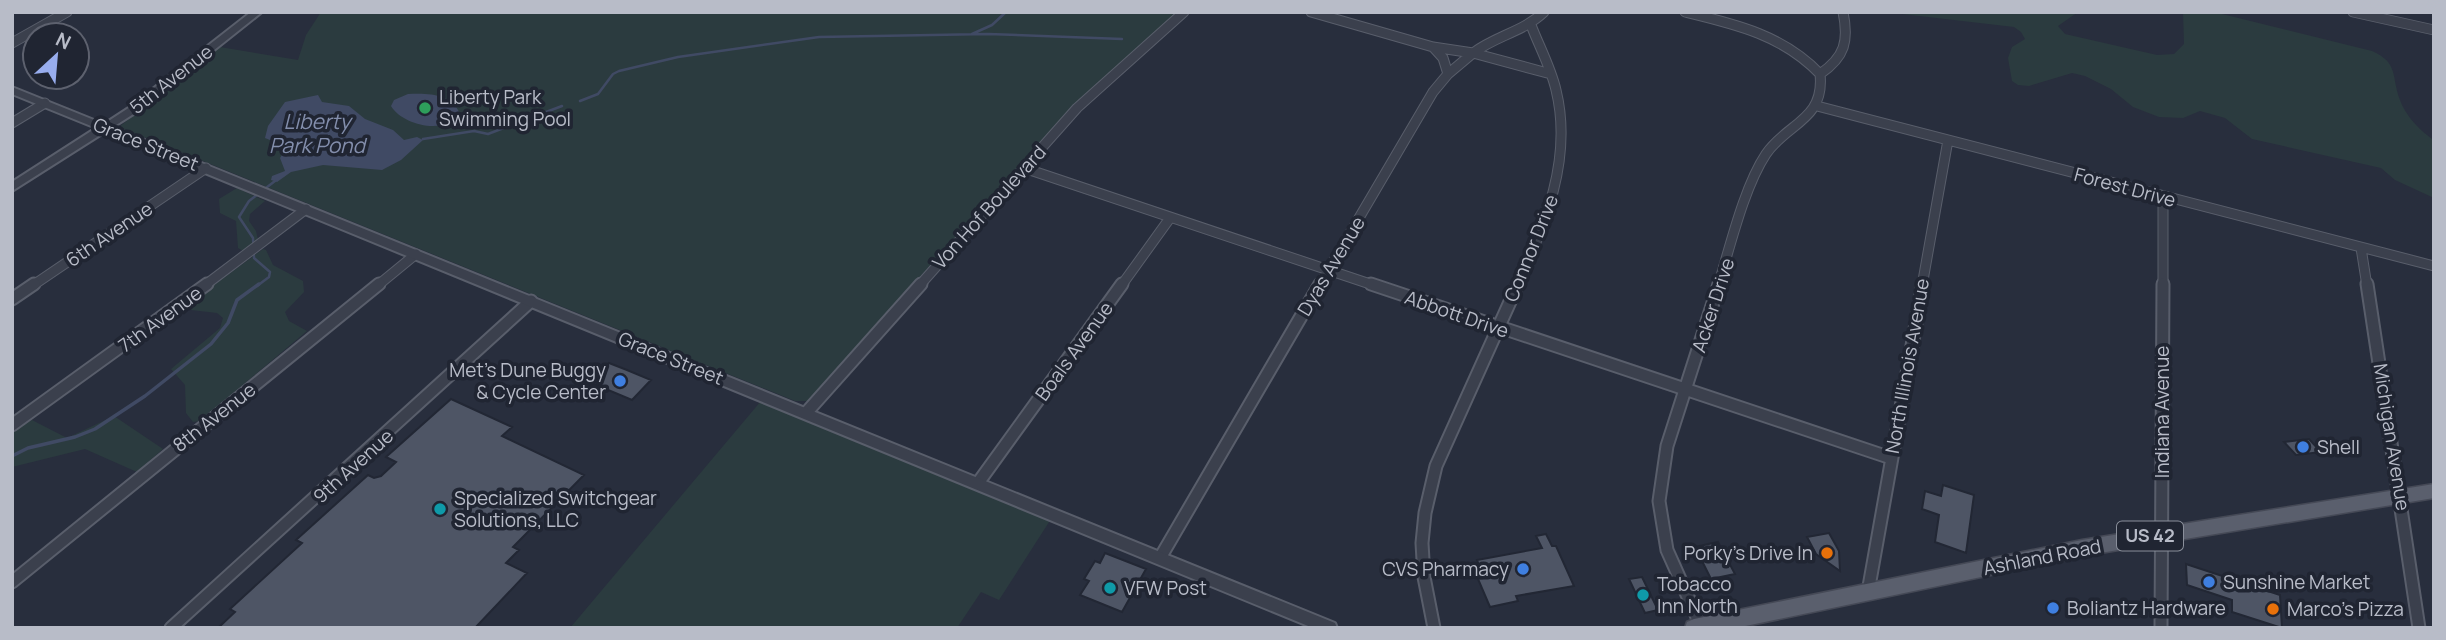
<svg xmlns="http://www.w3.org/2000/svg" width="2446" height="640" font-family="Manrope,sans-serif">
<style>
.green{fill:#2b3b3f}
.water{fill:#404a64}
.lines{fill:none;stroke-linecap:round;stroke-linejoin:round}
.stream-far1{stroke:#404a64;stroke-width:2.5}
.stream{stroke:#404a64;stroke-width:3.5}
.building{fill:#4e5565;stroke:#222734;stroke-width:2}
.minor-far1-casing{stroke:#595e6b;stroke-width:11}
.minor-casing{stroke:#595e6b;stroke-width:15}
.tertiary-casing{stroke:#595e6b;stroke-width:4}
.primary-casing{stroke:#454956;stroke-width:3}
.minor-far1{stroke:#3b404d;stroke-width:9}
.minor{stroke:#3b404d;stroke-width:11}
.tertiary{fill:#3b404d;fill-rule:evenodd}
.primary{fill:#5a5f6d;fill-rule:evenodd}
.leisure-dot{fill:#2e9e5b;stroke:#202532;stroke-width:2.5}
.shop-dot{fill:#3f7fe0;stroke:#202532;stroke-width:2.5}
.culture-dot{fill:#0f9aa8;stroke:#202532;stroke-width:2.5}
.food-dot{fill:#e8710a;stroke:#202532;stroke-width:2.5}
.labels{text-anchor:middle;stroke-width:7;stroke-linejoin:round;paint-order:stroke}
.shield{fill:#202532;stroke:#8a8f9b;stroke-width:2}
.shield-label{font-size:18px;font-weight:bold;fill:#b8bcc8}
.street-label{font-size:19px;fill:#b8bcc8;stroke:#202532}
.poi-label{font-size:19px;fill:#b8bcc8;stroke:#202532;text-anchor:start}
.water-label{font-size:21px;font-style:italic;fill:#838eac;stroke:#202532}
</style>
<rect width="100%" height="100%" fill="#282e3d"/>
<path class="green" d="M321 12H1178L1084 95 808 401H795L119 127 220 47 298 60 306 35Z
M1885 12H2078L2058 26 2065 34 2157 55 2174 54 2184 44 2183 12 2222 14 2372 51C2399 63 2391 76 2400 100 2405 115 2421 132 2434 140V198L2395 180 2381 168 2252 139 2225 118 2200 111 2183 118 2159 117 2133 107 2111 89 2085 76 2072 73 2029 86 2018 85 2012 81 2008 58 2012 47 2025 39 2021 32 2014 27Z
M237 188 265 201 250 214 249 221 256 231 258 240 243 251 238 248 236 221 220 213 219 199Z
M263 249 266 250 273 265 303 281 304 292 285 312 289 321 307 331 200 421 193 422 186 413 185 385 171 369 220 328 223 318 217 313 191 310 188 304Z
M761 401 1051 519 999 600 981 592 957 628H570Z
M114 416 163 449 137 472 85 449 12 467V430L32 420 67 438Z"/>
<path class="water" d="M408 94C427 93 452 93 460 114 446 135 403 126 391 106L394 100Z
M318 95 322 102 349 106 365 119 393 130 404 140 417 137 423 140 401 160 382 170 323 165 291 172 277 182 271 180 272 176 285 171 280 158 287 147 265 138 268 126 285 102Z"/>
<g class="lines">
<path class="stream-far1" d="M972 34 992 25 1006 12
M580 101 598 94 613 74 619 71 678 57 819 37 988 34 1122 39
M423 139 474 131 488 134 562 106
M257 286 269 277 270 272 254 258 253 238 239 217 249 201 275 181"/>
<path class="stream" d="M12 456 28 448 75 437 95 429 145 396 211 344 228 323 237 300 259 284"/>
</g>
<path class="building" d="M609 363 627 370 651 380 632 400 589 382Z
M451 399 512 427 502 436 584 475 513 547 519 550 506 563 527 573 475 628H218L235 612 230 609 302 543 296 540 368 475 374 478 381 476 396 462 386 457Z
M2309 439 2321 452 2296 455 2284 442Z
M1943 485 1974 495 1966 553 1935 542 1939 515 1922 509 1925 491 1941 496Z
M1829 533 1839 551 1840 571 1816 554 1807 537Z
M1546 534 1552 546H1556L1574 586 1516 596 1518 601 1490 607 1478 579 1484 578 1477 560 1542 548 1536 536Z
M1718 542 1735 574 1711 579 1695 547Z
M1105 553 1146 569 1122 612 1080 595 1089 581 1084 579 1095 561 1100 563Z
M2186 564 2280 595 2282 628 2232 612V600L2187 585Z
M1642 577 1658 610 1645 613 1629 579Z"/>
<g class="lines">
<g class="minor-far1-casing">
<path id="minor-far1" d="M1311 12 1433 47 1473 53C1495 36 1523 32 1544 12
M1685 12C1735 24 1783 35 1820 74
M2353 12 2434 30
M12 43 67 12
M1433 47 1443 58 1448 74
M1820 74C1845 57 1849 41 1843 12
M1817 106 2434 266
M12 123 45 103
M1024 168 1376 286
M2361 248 2367 286
M32 286 206 168
M204 286 306 209
M377 286 416 254
M919 286 1077 108 1184 12
M1121 286 1170 218
M1319 286 1433 92 1448 74 1473 53 1551 74
M1517 286C1545 224 1573 159 1556 90 1551 68 1539 46 1531 25
M1718 286C1730 247 1744 187 1766 154 1787 123 1825 120 1820 74
M1922 286 1948 140
M2163 286V196"/>
</g>
<g class="minor-casing">
<path id="minor" d="M1371 284 1891 458
M2367 284 2419 628
M12 299 34 284
M806 413 921 284
M12 425 207 284
M978 483 1122 284
M1160 558 1320 284
M12 582 379 284
M1868 592 1923 284
M1701 626 1667 550 1659 501 1667 446 1719 284
M171 628 531 301
M1434 628 1424 577 1422 543 1425 513 1436 466 1518 284
M2161 628 2163 284"/>
</g>
<g class="tertiary-casing">
<path id="tertiary" d="M251 12H262L135 113 113 127 1335 623 1337 628H1313L105 132 12 191V182L96 128 12 94V87L104 124 127 109Z"/>
</g>
<g class="primary-casing">
<path id="primary" d="M2434 484V498L2082 556 1736 628H1685L1687 622 1694 619 2082 540Z"/>
</g>
<use href="#minor-far1" class="minor-far1"/>
<use href="#minor" class="minor"/>
<use href="#tertiary" class="tertiary"/>
<use href="#primary" class="primary"/>
</g>
<circle class="leisure-dot" cx="425" cy="108" r="7"/>
<g class="shop-dot">
<circle cx="620" cy="381" r="7"/>
<circle cx="2303" cy="447" r="7"/>
<circle cx="1523" cy="569" r="7"/>
<circle cx="2209" cy="582" r="7"/>
<circle cx="2053" cy="608" r="7"/>
</g>
<g class="culture-dot">
<circle cx="440" cy="509" r="7"/>
<circle cx="1110" cy="588" r="7"/>
<circle cx="1643" cy="595" r="7"/>
</g>
<g class="food-dot">
<circle cx="1827" cy="553" r="7"/>
<circle cx="2273" cy="609" r="7"/>
</g>
<g class="labels">
<rect class="shield" x="2117" y="521.5" width="66" height="29" rx="5"/>
<g class="shield-label">
<text x="2150" y="542">US 42</text>
</g>
<g class="street-label">
<text transform="translate(171 79) rotate(-38)" y="7">5th Avenue</text>
<text transform="translate(146 144) rotate(22)" y="7">Grace Street</text>
<text transform="translate(2125 187) rotate(15)" y="7">Forest Drive</text>
<text transform="translate(989 207) rotate(-48)" y="7">Von Hof Boulevard</text>
<text transform="translate(109 234) rotate(-34)" y="7">6th Avenue</text>
<text transform="translate(1531 248) rotate(-68)" y="7">Connor Drive</text>
<text transform="translate(1331 266) rotate(-59)" y="7">Dyas Avenue</text>
<text transform="translate(1713 305) rotate(-72)" y="7">Acker Drive</text>
<text transform="translate(1457 314) rotate(19)" y="7">Abbott Drive</text>
<text transform="translate(160 319) rotate(-36)" y="7">7th Avenue</text>
<text transform="translate(1074 351) rotate(-54)" y="7">Boals Avenue</text>
<text transform="translate(671 358) rotate(22)" y="7">Grace Street</text>
<text transform="translate(1907 366) rotate(-80)" y="7">North Illinois Avenue</text>
<text transform="translate(2162 412) rotate(-90)" y="7">Indiana Avenue</text>
<text transform="translate(214 417) rotate(-38)" y="7">8th Avenue</text>
<text transform="translate(2392 437) rotate(81)" y="7">Michigan Avenue</text>
<text transform="translate(353 466) rotate(-42)" y="7">9th Avenue</text>
<text transform="translate(2042 557) rotate(-11)" y="7">Ashland Road</text>
</g>
<g class="poi-label">
<text x="439" y="104">Liberty Park<tspan x="439" dy="22">Swimming Pool</tspan></text>
<text x="606" y="377" text-anchor="end">Met's Dune Buggy<tspan x="606" dy="22">&amp; Cycle Center</tspan></text>
<text x="2317" y="454">Shell</text>
<text x="454" y="505">Specialized Switchgear<tspan x="454" dy="22">Solutions, LLC</tspan></text>
<text x="1813" y="560" text-anchor="end">Porky's Drive In</text>
<text x="1509" y="576" text-anchor="end">CVS Pharmacy</text>
<text x="2223" y="589">Sunshine Market</text>
<text x="1657" y="591">Tobacco<tspan x="1657" dy="22">Inn North</tspan></text>
<text x="1124" y="595">VFW Post</text>
<text x="2067" y="615">Boliantz Hardware</text>
<text x="2287" y="616">Marco's Pizza</text>
</g>
<g class="water-label">
<text x="317" y="129">Liberty<tspan x="317" dy="24">Park Pond</tspan></text>
</g>
</g>
<rect width="2446" height="640" fill="none" stroke="#b8bcc8" stroke-width="28"/>
<g transform="translate(56 56) rotate(26)"><circle r="33" fill="#202532" stroke="#5d616e" stroke-width="2"/>
<path d="M0-5L12 26L0 18L-12 26Z" fill="#98aded"/>
<text y="-10" font-size="19" font-weight="bold" text-anchor="middle" fill="#b8bcc8">N</text>
</g>
</svg>
